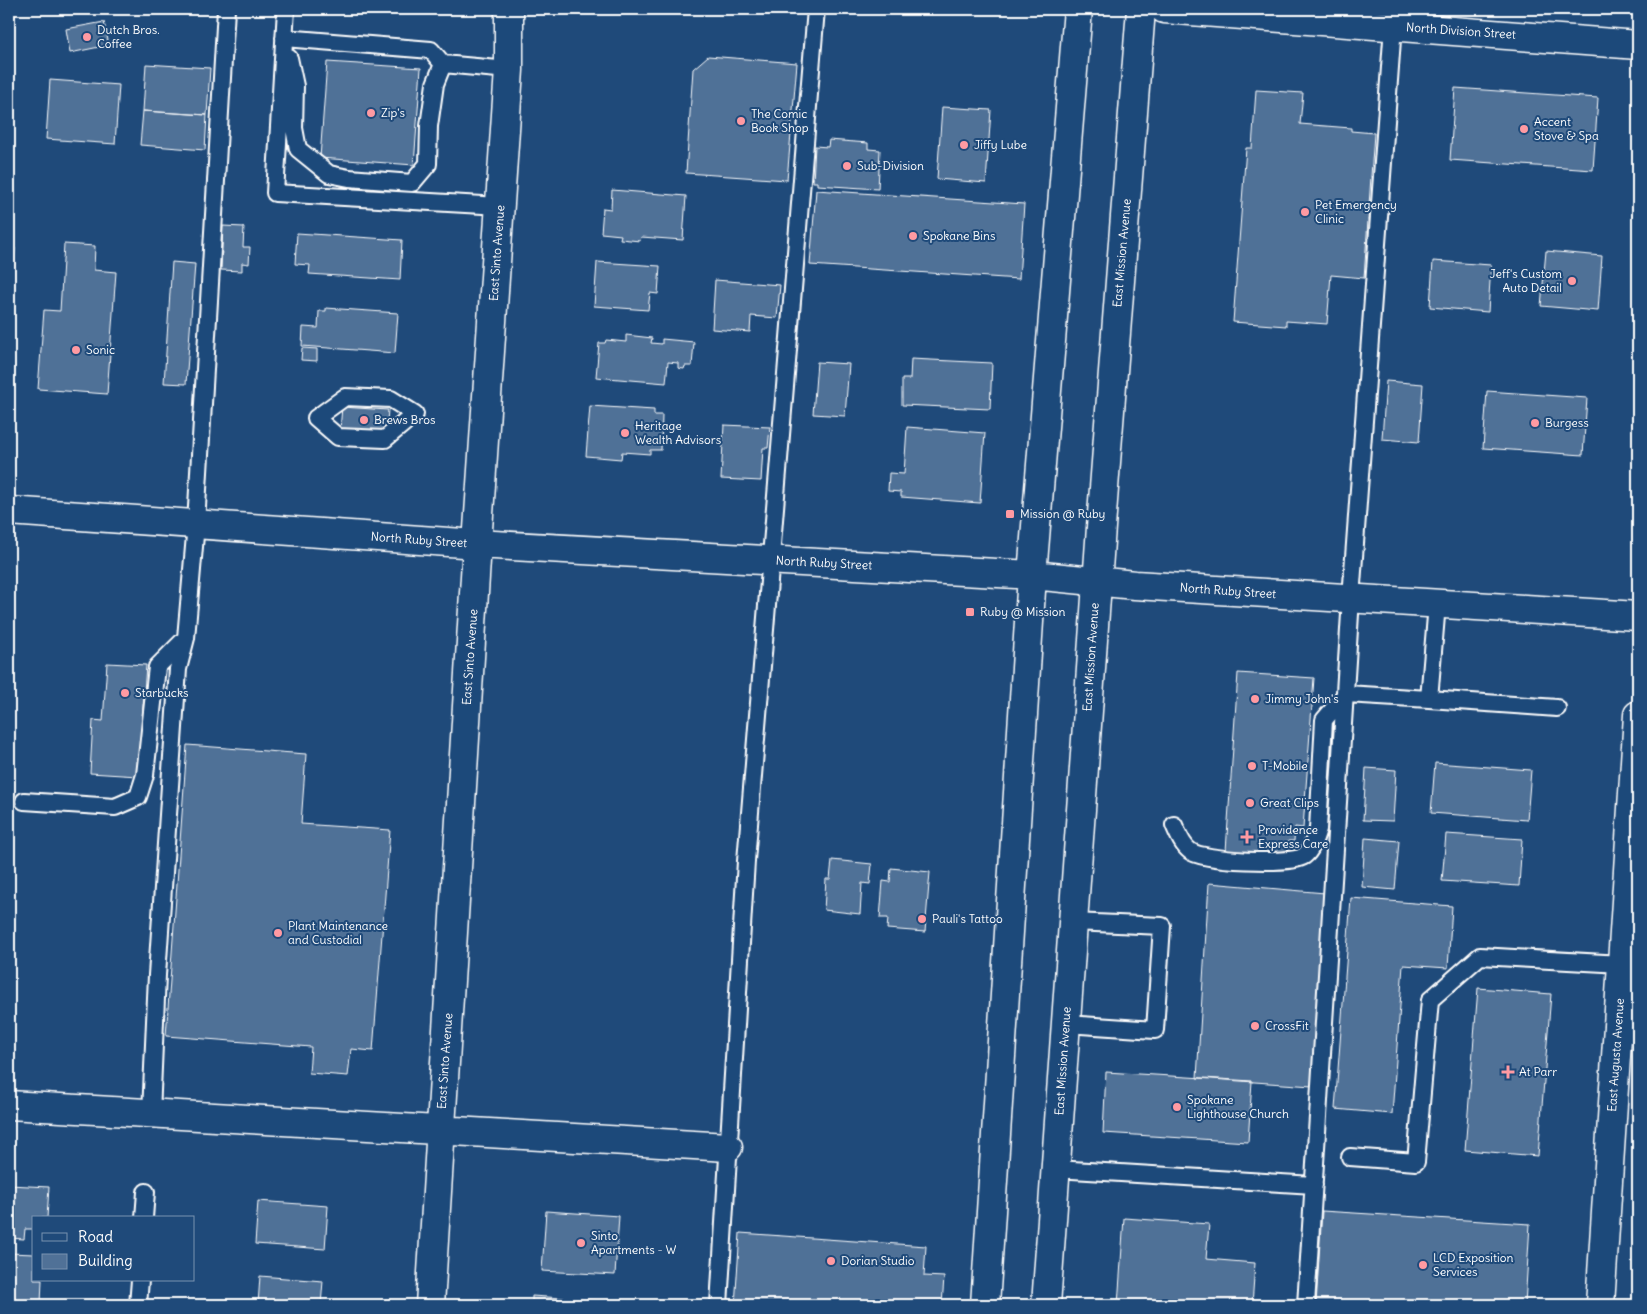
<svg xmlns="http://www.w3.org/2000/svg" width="1647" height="1314" font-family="Delius,sans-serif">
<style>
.building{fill:#507197;stroke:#fff}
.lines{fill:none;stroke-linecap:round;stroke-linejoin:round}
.lane-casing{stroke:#fff;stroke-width:20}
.street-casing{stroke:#fff;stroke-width:31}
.primary-casing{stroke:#fff;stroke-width:31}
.lane{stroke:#1f4a7a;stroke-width:16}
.street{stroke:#1f4a7a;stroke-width:28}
.primary{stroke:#1f4a7a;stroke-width:28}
.poi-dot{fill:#ff9aa2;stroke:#1f4a7a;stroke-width:2}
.labels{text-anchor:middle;stroke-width:4;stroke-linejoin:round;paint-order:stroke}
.poi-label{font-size:12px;fill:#fff;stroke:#1f4a7a;text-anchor:start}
.street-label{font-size:12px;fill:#fff;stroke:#1f4a7a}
</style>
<rect width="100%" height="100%" fill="#1f4a7a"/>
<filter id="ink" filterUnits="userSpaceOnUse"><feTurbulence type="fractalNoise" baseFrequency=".02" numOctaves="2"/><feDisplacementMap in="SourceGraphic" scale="10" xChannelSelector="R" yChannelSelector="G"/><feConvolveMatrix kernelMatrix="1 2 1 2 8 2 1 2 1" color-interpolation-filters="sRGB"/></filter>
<g filter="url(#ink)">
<path class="building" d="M104 22 109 45 70 53 66 29Z
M708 56 797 63 787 180 686 173 693 69Z
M327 62 421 68 414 165 320 158Z
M146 64 210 68 207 115 143 111Z
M50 80 119 85 115 144 46 139Z
M1455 88 1598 98 1593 170 1450 160Z
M1256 90 1303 93 1300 124 1351 128V131L1374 133 1364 278 1331 275 1327 324 1286 321V326L1233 322 1246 148H1252Z
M942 107 991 110 986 183 937 179Z
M143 111 207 115 205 150 140 145Z
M829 140 868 143V149L880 150 878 189 817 185V182H813L815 146 828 147Z
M612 190 686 196 683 240 641 237 640 241 620 239 621 235 601 233 603 208 611 209Z
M816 190 1024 204 1019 279 810 265Z
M223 226 244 227 243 247H250L249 264 242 263V271L221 270Z
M297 233 402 240 400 280 309 274 310 265 295 264Z
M64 244 95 246 94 270 116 272 107 394 38 389 44 310 60 311Z
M9 247 15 248 9 334Z
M1546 251 1602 256 1598 311 1541 306Z
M1433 261 1491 265 1488 312 1430 307Z
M172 262 195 264 186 384 164 383Z
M597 262 660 266 658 294 650 293 648 310 594 306Z
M715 280 780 285 777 318 751 316 750 332 712 329Z
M326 308 398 313 395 353 302 346 303 327 318 328 319 311H326Z
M626 335 652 338 651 343 662 344V339L694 342 692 366H685L684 369 678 368V363L668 362 666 383 596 377 599 343H605L606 340 626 342Z
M302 348 317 349V361L301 360Z
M911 359 992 363 990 409 902 405V379H910Z
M817 362 849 364 845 416 813 414Z
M1386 381 1423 384 1419 442 1382 439Z
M1487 391 1587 398 1583 455 1483 448Z
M590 406 654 410V415H662L661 450H650V454L622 452 621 459 586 456Z
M342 407 388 410 386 433 340 430Z
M724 425 770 427 768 448H763L761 481 721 479Z
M907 427 985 433 980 503 901 497V492L888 491 889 473 904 474Z
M107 663 146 665 138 776 90 773 93 720 103 721Z
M1238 673 1314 678 1303 828 1295 827 1294 841H1288L1287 856 1226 851Z
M187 745 306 754 301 824 390 830 373 1051 351 1049 348 1076 309 1073 311 1047 166 1036Z
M1435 763 1531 770 1527 820 1431 813Z
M1366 768 1396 770 1393 821 1363 820Z
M1446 834 1522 839 1519 886 1442 881Z
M1365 838 1399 841 1395 890 1362 887Z
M832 860 872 864 870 884 862 883 860 914 824 910 826 879H830Z
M891 868 930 872 925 932 887 929 888 918H880L883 881 890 882Z
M1209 883 1325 893 1312 1086 1197 1078Z
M1351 898 1452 906 1448 968 1403 965 1392 1114 1335 1109Z
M1478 988 1551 994 1538 1156 1465 1150Z
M1106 1072 1252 1081 1248 1142 1103 1133Z
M9 1185 49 1187 47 1218H34V1229H25L24 1239 9 1238Z
M258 1201 328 1206 325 1249 255 1244Z
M546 1211 619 1216 615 1275 542 1271Z
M1322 1211 1530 1224 1525 1305H1316Z
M1124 1218 1209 1224 1206 1259 1255 1263 1252 1305H1118Z
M740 1233 926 1246 924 1276 944 1277 942 1305H735Z
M9 1253 34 1254V1280H42L41 1304 9 1303Z
M260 1276 323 1281 321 1305H258Z
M532 1296 606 1301V1305H532Z"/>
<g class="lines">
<g class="lane-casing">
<path id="lane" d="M286 9 275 193 500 206
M284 38 431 50 443 64 509 70
M289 58 295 86 294 128 298 149 329 174 349 178 412 183 428 164 429 126 435 84 443 64
M345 397 391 399 415 414 385 439 338 437 316 418Z
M1429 699 1557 708
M24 801 115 807 138 797 145 775 157 667 186 638
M1174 825C1178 834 1182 845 1190 851 1203 861 1291 865 1304 856 1312 850 1315 838 1318 829L1324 720 1346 694 1429 699 1437 604
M1066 1024 1155 1030 1162 926 1073 922
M151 1114 157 975 178 669 186 638 196 524 226 9
M1350 1157 1416 1162 1430 1000 1480 956 1622 964
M1056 1169 1314 1185
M144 1218 146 1192
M138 1305 140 1280
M719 1305 746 861 816 9
M1306 1305 1351 598 1393 26"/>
</g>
<g class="street-casing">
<path id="street" d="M9 1105 728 1147
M430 1305 477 544 509 70V9
M1600 1305 1638 715"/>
</g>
<g class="primary-casing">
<path id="primary" d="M1164 9 1638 45
M9 511 477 544 1032 575 1135 585 1638 616
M985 1305 1032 575 1078 9
M1046 1305 1101 527 1141 9"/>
</g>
<use href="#lane" class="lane"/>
<use href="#street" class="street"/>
<use href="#primary" class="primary"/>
</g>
</g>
<g class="poi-dot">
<circle cx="87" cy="37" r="5"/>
<circle cx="371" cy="113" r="5"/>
<circle cx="741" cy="121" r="5"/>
<circle cx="1524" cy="129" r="5"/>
<circle cx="964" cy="145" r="5"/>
<circle cx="847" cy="166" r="5"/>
<circle cx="1305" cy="212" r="5"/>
<circle cx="913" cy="236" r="5"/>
<circle cx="1572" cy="281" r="5"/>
<circle cx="76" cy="350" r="5"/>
<circle cx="364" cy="420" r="5"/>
<circle cx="1535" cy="423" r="5"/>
<circle cx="625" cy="433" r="5"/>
<rect x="1005" y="509" width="10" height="10" rx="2.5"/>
<rect x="965" y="607" width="10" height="10" rx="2.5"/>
<circle cx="125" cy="693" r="5"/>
<circle cx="1255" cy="699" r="5"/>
<circle cx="1252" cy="766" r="5"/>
<circle cx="1250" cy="803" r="5"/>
<path d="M1244.5 829.5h5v5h5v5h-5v5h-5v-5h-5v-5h5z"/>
<circle cx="922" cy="919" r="5"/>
<circle cx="278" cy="933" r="5"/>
<circle cx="1255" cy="1026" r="5"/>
<path d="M1505.5 1064.5h5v5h5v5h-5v5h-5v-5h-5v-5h5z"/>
<circle cx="1177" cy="1107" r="5"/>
<circle cx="581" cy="1243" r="5"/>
<circle cx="831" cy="1261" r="5"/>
<circle cx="1423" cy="1265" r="5"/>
</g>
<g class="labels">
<g class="poi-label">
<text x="97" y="34">Dutch Bros.<tspan x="97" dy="14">Coffee</tspan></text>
<text x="381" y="117">Zip's</text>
<text x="751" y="118">The Comic<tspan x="751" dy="14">Book Shop</tspan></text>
<text x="1534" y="126">Accent<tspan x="1534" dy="14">Stove &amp; Spa</tspan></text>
<text x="974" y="149">Jiffy Lube</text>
<text x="857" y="170">Sub-Division</text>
<text x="1315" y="209">Pet Emergency<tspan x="1315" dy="14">Clinic</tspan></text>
<text x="923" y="240">Spokane Bins</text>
<text x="1562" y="278" text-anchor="end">Jeff's Custom<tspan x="1562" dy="14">Auto Detail</tspan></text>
<text x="86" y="354">Sonic</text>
<text x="374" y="424">Brews Bros</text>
<text x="1545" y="427">Burgess</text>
<text x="635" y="430">Heritage<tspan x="635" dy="14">Wealth Advisors</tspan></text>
<text x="1020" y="518">Mission @ Ruby</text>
<text x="980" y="616">Ruby @ Mission</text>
<text x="135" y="697">Starbucks</text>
<text x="1265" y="703">Jimmy John's</text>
<text x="1262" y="770">T-Mobile</text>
<text x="1260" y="807">Great Clips</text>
<text x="1258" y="834">Providence<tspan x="1258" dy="14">Express Care</tspan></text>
<text x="932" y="923">Pauli's Tattoo</text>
<text x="288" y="930">Plant Maintenance<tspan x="288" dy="14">and Custodial</tspan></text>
<text x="1265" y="1030">CrossFit</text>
<text x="1519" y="1076">At Parr</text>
<text x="1187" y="1104">Spokane<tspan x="1187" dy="14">Lighthouse Church</tspan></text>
<text x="591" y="1240">Sinto<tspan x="591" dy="14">Apartments - W</tspan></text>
<text x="1433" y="1262">LCD Exposition<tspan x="1433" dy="14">Services</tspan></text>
<text x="841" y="1265">Dorian Studio</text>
</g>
<g class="street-label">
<text transform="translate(1461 31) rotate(4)" y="4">North Division Street</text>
<text transform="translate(497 253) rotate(-86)" y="4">East Sinto Avenue</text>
<text transform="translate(1122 253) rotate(-85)" y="4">East Mission Avenue</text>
<text transform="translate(419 540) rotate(4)" y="4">North Ruby Street</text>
<text transform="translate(824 563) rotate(3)" y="4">North Ruby Street</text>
<text transform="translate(1228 591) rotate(4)" y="4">North Ruby Street</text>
<text transform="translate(470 657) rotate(-86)" y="4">East Sinto Avenue</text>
<text transform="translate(1091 657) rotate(-86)" y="4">East Mission Avenue</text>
<text transform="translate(1616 1055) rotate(-86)" y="4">East Augusta Avenue</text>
<text transform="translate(445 1061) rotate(-86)" y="4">East Sinto Avenue</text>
<text transform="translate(1063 1061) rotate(-86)" y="4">East Mission Avenue</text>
</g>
</g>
<rect width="1647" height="1314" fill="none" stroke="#1f4a7a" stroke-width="30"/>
<rect x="15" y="15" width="1617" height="1284" fill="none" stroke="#fff" stroke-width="2" filter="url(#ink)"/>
<rect x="32" y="1216" width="162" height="65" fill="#1f4a7a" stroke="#7992af"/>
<rect x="42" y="1233" width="25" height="8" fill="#1f4a7a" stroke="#7992af"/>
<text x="78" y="1242" font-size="15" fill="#ffffff">Road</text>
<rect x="42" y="1254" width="25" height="15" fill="#507197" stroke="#7992af"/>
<text x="78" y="1266" font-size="15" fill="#ffffff">Building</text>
</svg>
